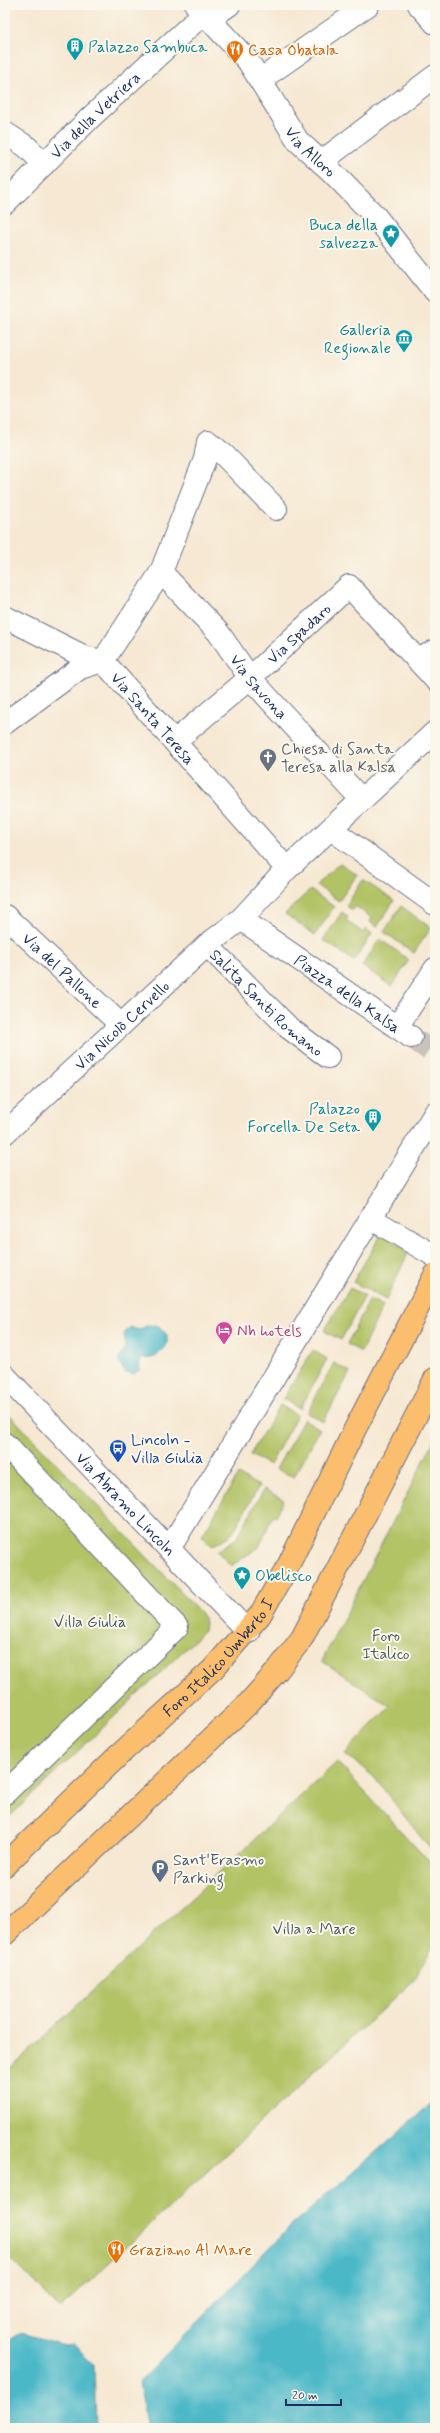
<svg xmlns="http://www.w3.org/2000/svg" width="440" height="2433" font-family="Mynerve,sans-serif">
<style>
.green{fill:#b2c366;stroke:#667962}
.water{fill:#4cb8c7;stroke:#347492}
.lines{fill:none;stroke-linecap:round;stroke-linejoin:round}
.minor-tunnel{stroke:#cac3bb;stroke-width:22;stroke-dasharray:22 11;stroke-linecap:butt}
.minor-casing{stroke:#687087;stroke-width:24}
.major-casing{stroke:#687087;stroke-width:24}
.minor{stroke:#fff;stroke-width:22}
.major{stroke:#fbbd6e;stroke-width:22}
.labels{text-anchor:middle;stroke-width:4;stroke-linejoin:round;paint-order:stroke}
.culture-label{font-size:16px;fill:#0d838f;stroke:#fbf7ec;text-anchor:end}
.food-label{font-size:16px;fill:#c56008;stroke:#fbf7ec;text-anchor:start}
.street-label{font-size:16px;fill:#1b2f5e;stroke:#fbf7ec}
.worship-label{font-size:16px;fill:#5b616d;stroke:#fbf7ec;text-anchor:start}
.hotel-label{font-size:16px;fill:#b23c85;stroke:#fbf7ec;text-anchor:start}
.transit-label{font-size:16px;fill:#164399;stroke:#fbf7ec;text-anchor:start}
.park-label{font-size:16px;fill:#485b60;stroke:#fbf7ec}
.service-label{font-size:16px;fill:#4e5e75;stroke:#fbf7ec;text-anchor:start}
</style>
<rect width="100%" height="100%" fill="#fbf7ec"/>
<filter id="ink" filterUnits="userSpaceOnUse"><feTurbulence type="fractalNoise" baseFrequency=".025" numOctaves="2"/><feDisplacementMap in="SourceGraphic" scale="8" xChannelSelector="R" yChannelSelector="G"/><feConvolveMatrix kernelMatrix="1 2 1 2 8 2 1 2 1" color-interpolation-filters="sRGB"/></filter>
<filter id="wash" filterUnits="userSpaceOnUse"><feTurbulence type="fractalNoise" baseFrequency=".012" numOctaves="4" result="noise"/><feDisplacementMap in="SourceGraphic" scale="16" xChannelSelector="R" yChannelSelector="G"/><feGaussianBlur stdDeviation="0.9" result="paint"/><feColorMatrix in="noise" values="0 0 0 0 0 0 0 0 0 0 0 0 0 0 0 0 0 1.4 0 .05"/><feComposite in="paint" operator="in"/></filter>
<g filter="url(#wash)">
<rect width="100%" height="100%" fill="#f6e8d2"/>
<path class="green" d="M340 863 357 875 339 901 316 885Z
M363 880 394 901 377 927 370 922 372 918 355 906 352 910 346 906Z
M310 890 334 907 315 935 285 914Z
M401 906 431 928 414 953 384 932Z
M342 912 348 917 346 920 363 933 366 929 372 934 354 961 323 940Z
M380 939 409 960 392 986 362 966Z
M382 1233 409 1251 386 1300 353 1282Z
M350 1288 365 1296 341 1340 324 1331Z
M370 1299 383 1306 361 1352 347 1344Z
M313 1350 327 1359 300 1409 283 1399Z
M334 1363 350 1372 323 1422 307 1413Z
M280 1405 297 1415 270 1465 250 1455Z
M5 1410 201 1613 205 1622 204 1631 5 1821Z
M304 1419 320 1429 294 1477 276 1469Z
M435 1439V1855L373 1776 345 1754 390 1706 322 1661Z
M238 1475 259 1486 232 1534 212 1546 202 1536Z
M264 1489 284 1500 276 1516 273 1515 259 1547 231 1566 217 1551 237 1538Z
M337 1762 435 1868V1941L415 1979 60 2308 5 2253V2073Z"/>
<path class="water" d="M148 1325 159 1326 167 1335V1345C159 1355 155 1360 142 1358L139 1364 140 1370 133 1374 125 1373 118 1360C125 1351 127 1346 124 1334L130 1327 139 1330Z
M435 2100V2428H148L139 2382 288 2229Z
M21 2333 64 2345 73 2344 94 2364 96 2428H5V2343Z"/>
</g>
<g filter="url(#ink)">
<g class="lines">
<path class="minor-tunnel" d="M411 1037 435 1054"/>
<g class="minor-casing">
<g id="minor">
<path id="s1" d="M196 5 248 61 298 141 330 170 376 217 435 292"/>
<path d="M419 5 435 23"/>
<path d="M210 18 229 5"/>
<path d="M260 80 368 5"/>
<path d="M5 133 27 147 44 164"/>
<path d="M321 162 435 76"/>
<path id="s2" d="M5 203 90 118 204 13"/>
<path id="s3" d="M161 572 218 632 250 678 361 799"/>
<path d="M5 617 87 658 103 661"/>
<path d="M417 660 435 651"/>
<path d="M103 661 161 572 205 459 208 442 224 455 276 509"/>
<path id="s4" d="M103 661 287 869"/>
<path d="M5 723 80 668 103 661"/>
<path id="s5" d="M175 741 250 678 349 586 435 679"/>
<path d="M331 829 435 904"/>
<path id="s6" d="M5 916 121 1025"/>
<path id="s7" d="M241 919 411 1037"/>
<path id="s8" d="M207 945 289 1028 328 1057"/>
<path d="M397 1027 435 969"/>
<path id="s9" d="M5 1133 207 945 241 919 287 869 435 732"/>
<path d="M370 1218 435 1256"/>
<path id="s10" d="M5 1376 248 1632"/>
<path d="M5 1444 177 1627 5 1793"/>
<path d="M169 1549 435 1113"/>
</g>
</g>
<g class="major-casing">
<g id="major">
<path id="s11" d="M5 1865 119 1755 213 1669 260 1615 287 1568 355 1429 435 1275"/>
<path d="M5 1934 246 1706 277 1671 302 1638 435 1379"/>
</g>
</g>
<use href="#minor" class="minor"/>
<use href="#major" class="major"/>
</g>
</g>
<defs>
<g id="building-pin" transform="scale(0.9)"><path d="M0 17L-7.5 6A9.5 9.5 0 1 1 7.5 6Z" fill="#0f9aa8" stroke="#fbf7ec"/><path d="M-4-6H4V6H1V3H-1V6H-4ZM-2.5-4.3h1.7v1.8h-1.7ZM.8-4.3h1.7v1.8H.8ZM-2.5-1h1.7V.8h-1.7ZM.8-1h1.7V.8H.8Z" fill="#fff"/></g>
<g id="restaurant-pin" transform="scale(0.9)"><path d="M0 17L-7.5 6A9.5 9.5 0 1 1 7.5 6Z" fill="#e8710a" stroke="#fbf7ec"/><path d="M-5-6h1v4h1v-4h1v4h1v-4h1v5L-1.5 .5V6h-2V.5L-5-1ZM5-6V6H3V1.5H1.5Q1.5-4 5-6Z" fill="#fff"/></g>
<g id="sight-pin" transform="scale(0.9)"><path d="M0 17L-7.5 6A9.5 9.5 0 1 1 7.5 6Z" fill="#0f9aa8" stroke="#fbf7ec"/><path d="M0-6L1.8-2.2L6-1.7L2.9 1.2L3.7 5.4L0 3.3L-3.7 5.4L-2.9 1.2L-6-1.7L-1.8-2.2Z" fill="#fff"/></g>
<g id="museum-pin" transform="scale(0.9)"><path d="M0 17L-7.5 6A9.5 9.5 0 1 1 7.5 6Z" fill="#0f9aa8" stroke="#fbf7ec"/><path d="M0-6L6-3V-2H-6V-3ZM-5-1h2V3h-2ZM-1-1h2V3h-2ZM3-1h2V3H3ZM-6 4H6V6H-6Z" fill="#fff"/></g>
<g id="church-pin" transform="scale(0.9)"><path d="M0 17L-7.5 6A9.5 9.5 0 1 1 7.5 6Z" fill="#6b7280" stroke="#fbf7ec"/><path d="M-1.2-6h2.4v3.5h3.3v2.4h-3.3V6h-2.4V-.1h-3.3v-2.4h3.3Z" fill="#fff"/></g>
<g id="hotel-pin" transform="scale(0.9)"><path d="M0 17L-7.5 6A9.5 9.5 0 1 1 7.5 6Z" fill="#d1479c" stroke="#fbf7ec"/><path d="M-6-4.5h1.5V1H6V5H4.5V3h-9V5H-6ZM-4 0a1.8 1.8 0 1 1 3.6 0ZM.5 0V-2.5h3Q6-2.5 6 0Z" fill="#fff"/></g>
<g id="bus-pin" transform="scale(0.9)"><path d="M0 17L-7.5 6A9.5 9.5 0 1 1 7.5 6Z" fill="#1a4fb4" stroke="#fbf7ec"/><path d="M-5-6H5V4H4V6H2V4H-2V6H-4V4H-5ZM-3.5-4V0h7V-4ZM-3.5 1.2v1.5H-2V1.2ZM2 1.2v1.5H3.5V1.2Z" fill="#fff"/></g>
<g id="parking-pin" transform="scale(0.9)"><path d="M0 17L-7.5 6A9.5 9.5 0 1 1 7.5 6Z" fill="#5c6f8a" stroke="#fbf7ec"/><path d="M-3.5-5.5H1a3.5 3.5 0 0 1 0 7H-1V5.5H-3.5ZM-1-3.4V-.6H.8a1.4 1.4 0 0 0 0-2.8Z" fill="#fff"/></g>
</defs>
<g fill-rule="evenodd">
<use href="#building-pin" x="75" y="46"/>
<use href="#restaurant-pin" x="235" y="49"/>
<use href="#sight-pin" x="391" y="233"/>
<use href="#museum-pin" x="404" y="338"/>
<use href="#church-pin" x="268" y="757"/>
<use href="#building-pin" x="373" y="1117"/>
<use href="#hotel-pin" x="224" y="1330"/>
<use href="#bus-pin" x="118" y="1448"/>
<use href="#sight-pin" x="242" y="1575"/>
<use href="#parking-pin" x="160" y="1868"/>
<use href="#restaurant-pin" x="116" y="2249"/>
</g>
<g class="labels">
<g class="culture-label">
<text x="88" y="52" text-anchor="start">Palazzo Sambuca</text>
<text x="378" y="230">Buca della<tspan x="378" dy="18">salvezza</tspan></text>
<text x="391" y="335">Galleria<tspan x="391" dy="18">Regionale</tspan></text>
<text x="360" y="1114">Palazzo<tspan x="360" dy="18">Forcella De Seta</tspan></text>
<text x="255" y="1581" text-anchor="start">Obelisco</text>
</g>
<g class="food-label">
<text x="248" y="55">Casa Obatala</text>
<text x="129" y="2255">Graziano Al Mare</text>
</g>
<g class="street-label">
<text dy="6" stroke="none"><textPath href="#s2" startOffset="126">Via della Vetriera</textPath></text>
<text dy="6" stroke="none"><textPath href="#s1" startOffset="187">Via Alloro</textPath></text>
<text dy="6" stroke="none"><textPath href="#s5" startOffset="164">Via Spadaro</textPath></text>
<text dy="6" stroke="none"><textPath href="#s3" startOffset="151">Via Savona</textPath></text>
<text dy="6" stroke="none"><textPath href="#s4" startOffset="76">Via Santa Teresa</textPath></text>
<text dy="6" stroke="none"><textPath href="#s6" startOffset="79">Via del Pallone</textPath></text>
<text dy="6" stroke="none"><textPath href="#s7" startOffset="130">Piazza della Kalsa</textPath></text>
<text dy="6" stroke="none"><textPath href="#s8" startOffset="83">Salita Santi Romano</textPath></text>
<text dy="6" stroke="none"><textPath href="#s9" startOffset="159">Via Nicolò Cervello</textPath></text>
<text dy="6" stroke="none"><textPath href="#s10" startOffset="176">Via Abramo Lincoln</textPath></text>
<text dy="6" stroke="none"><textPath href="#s11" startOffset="298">Foro Italico Umberto I</textPath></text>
</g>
<g class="worship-label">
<text x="281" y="754">Chiesa di Santa<tspan x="281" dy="18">Teresa alla Kalsa</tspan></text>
</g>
<g class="hotel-label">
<text x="237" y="1336">Nh hotels</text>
</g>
<g class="transit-label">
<text x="131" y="1445">Lincoln -<tspan x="131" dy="18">Villa Giulia</tspan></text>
</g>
<g class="park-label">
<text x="90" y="1627">Villa Giulia</text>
<text x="386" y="1641">Foro<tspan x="386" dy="18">Italico</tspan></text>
<text x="314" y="1934">Villa a Mare</text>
</g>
<g class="service-label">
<text x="173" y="1865">Sant'Erasmo<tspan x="173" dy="18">Parking</tspan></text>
</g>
</g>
<rect width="440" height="2433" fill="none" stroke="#fbf7ec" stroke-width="20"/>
<path d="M286 2399v6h55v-6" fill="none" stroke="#1b2f5e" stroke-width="2"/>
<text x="292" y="2399" font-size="12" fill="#1b2f5e" stroke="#fbf7ec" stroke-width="3" paint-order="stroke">20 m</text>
</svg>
